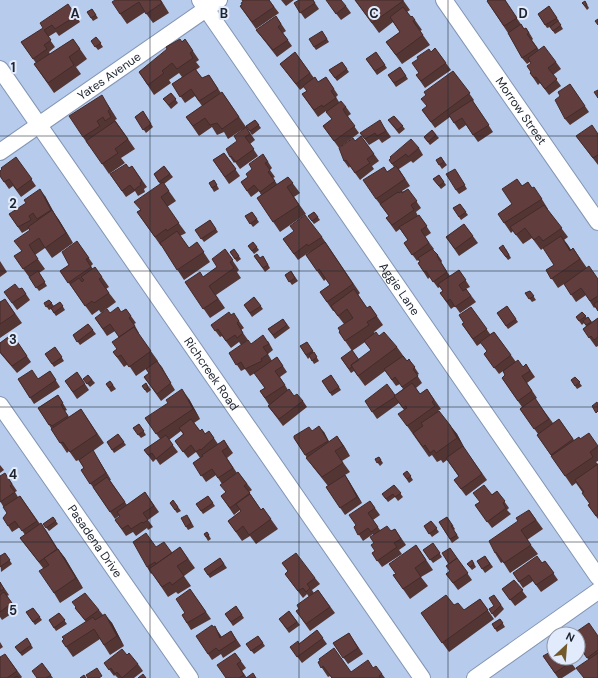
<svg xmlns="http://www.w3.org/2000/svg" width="598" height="678" font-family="'DM Sans',sans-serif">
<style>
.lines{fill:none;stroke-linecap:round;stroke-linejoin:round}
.minor-casing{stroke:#8396b4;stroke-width:18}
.minor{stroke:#fff;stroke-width:16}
.wall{fill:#533534;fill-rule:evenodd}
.shaded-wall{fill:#442b2b}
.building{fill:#613e3d;stroke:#442b2b}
.grid{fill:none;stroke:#1d2430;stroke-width:1;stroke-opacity:0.55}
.labels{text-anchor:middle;stroke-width:4;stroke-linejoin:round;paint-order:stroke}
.street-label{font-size:12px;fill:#1d2430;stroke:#e1ebfc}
.grid-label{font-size:13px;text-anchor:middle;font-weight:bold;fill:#1d2430;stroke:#e1ebfc;stroke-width:4;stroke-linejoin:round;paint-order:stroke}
</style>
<rect width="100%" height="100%" fill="#b7cbec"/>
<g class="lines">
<g class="minor-casing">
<g id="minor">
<path id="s1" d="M200 0 598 577"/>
<path id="s2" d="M444 0 598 222"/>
<path id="s3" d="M0 69 422 678"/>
<path id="s4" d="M0 152 219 0"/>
<path id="s5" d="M0 405 190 678"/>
<path d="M475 678 598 591"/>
</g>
</g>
<use href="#minor" class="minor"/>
</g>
<path class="wall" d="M115 0H161L169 13 153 23 145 12 127 24 120 14Z
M269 0 279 13 256 29 240 6 242 5 243 2Z
M281 0H294L286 6Z
M313 0 319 9 305 19 294 3Z
M355 0H403L410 10 407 12 411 17 415 20 422 30 420 31 430 45 402 64 386 42 400 32 393 22 379 33Z
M505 0 524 29 526 28 530 34 533 39 532 40 539 50 556 62 561 69 553 75 561 86 549 95 540 83 538 85 530 73 531 72V63L530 62 527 64 522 58 508 33 487 1Z
M585 1 589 8 587 10 582 3Z
M346 6 351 13 341 20 331 7Z
M549 6 559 21H558L563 29 555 34 550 27 547 28 538 14Z
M92 9 98 18 93 21 87 12Z
M73 11 80 22 59 36 56 32 48 37 55 47 49 52 50 54 73 39 87 59 76 67 81 74 54 93 34 64 36 63 21 42Z
M276 16 286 31 283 33 292 46 277 57 256 30Z
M322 31 329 42 316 50 314 47Z
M96 37 103 47 98 50 91 41Z
M185 39 199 60 196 62 200 67 196 70 202 78 209 75 221 93 222 92 255 140 250 144 258 156 240 169 235 162 234 163 230 157 243 129 228 139 224 132 217 135 212 127 199 136 186 117 202 106 195 96 185 103 172 84 182 77 179 73 169 80 171 83 154 95 139 72Z
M435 48 451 70 425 88 416 75 419 73 431 52Z
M295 52 314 78 318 82 326 77 338 95 336 97 339 102 346 107 351 114 348 116 349 119 359 133 339 148 323 126 332 119 326 112V111L318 117 302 94 307 91 304 87 300 90 280 64Z
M376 52 387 68 377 75 366 59Z
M342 62 349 72 337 81 329 70Z
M400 67 408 79 396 87 388 75Z
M453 71 474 100 473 101 493 132 478 142 466 125 459 130 450 117 435 128 422 110 427 107 426 95Z
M570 84 589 112 570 125 565 119 560 96Z
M171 93 178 103 171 109 163 99Z
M108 105 117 119 115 120 135 149 121 158 125 163 109 174 90 146H89L83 137Z
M143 111 153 127 146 133 135 117Z
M394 116 405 129 399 134 388 120Z
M255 120 261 128 252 135 246 126Z
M384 127 391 137 382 143 379 139 369 145 360 133Z
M432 130 439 138 430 145 424 137Z
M598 133V165L576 136Z
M361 136 379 161 372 166 374 169 360 180 350 166 349 168 344 161 355 141Z
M419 148 423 155 413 163 411 161 399 169 410 186 402 191V192L408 189 421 208 416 212 418 216 419 215 431 233 425 237 434 249 433 250 438 255 442 261 441 263 450 276 459 270 470 287 466 289 476 302 460 313 455 306 451 309 440 293 443 291 440 287 438 288 430 277 428 279 418 263 420 262 418 260 417 261 404 243 408 240 400 229 396 232 386 218 389 216 376 199 387 172 394 167 389 160Z
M224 153 240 176 229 184 213 160Z
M263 154 272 168 270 170 275 177 273 178 277 184 288 177 300 193 294 197 306 214 280 232 257 198 261 195 259 191 251 197 241 182 248 177 252 169Z
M16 157 36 186 21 197 13 186 9 189 0 176Z
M441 157 447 165 442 169 436 160Z
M132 166 147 187 144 189 145 192 138 196 135 191 126 197 110 174 129 168Z
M164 166 173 177 164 184 176 201 167 207 186 233 180 236 189 248 197 242 210 262 184 280 162 246H161L137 212 140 210 160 184 154 174Z
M457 172 467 189 459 194 456 190Z
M439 175 446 185 441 189 433 179Z
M517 179 522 186 528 182 532 188 540 196 548 209H547L568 237 564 240 571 250 573 248 587 268 598 279V311L595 307 594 308 586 295 576 302 564 284 558 288 546 270 554 265 546 246 541 250 532 238 523 244 513 231 511 233 498 214 512 204Z
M214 180 219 189 214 192 209 183Z
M45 196 52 210 59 220 73 243 52 258 45 248 35 255 45 269 39 273 47 286 39 291 14 256 22 251 30 230 29 229 22 233 9 214Z
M460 204 468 215 461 220 453 208Z
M252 212 259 222 253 227 245 216Z
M314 212 320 220 314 224 308 216Z
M210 220 218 232 204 242 195 230Z
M464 224 478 243 459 256 446 237Z
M322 237 360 293 358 295 367 308 370 306 383 325 374 332 375 334 397 347 407 361 409 359 419 374 417 375 422 383 416 388 420 394 427 389 441 409 438 411 457 434 464 447V448L487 480 466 496 454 480 459 477 447 460 443 463 441 460 437 462 432 455 429 457 405 423 404 410 399 403 377 419 365 401 395 395 403 389 400 384 396 386 385 371 365 386 354 371 351 373 341 358 352 351 339 332 340 331 344 324 334 311H333L320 292 330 285 326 279 324 281 306 255 311 251 298 260 283 239ZM365 342 371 350 359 360 352 351Z
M77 241 93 264 91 266 93 269 95 267 109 287 106 289 116 302 101 313 99 310 92 315 60 271 69 265Z
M253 242 259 250 254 254 248 246Z
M499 248 506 249 511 258 508 260Z
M225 249 239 270 237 272 241 278 216 295 225 308 210 318 185 282 203 277 217 267Z
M234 249 241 259 237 262 230 252Z
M254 256 260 258 263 256 270 268 265 272Z
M0 261 7 272 0 277Z
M291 271 298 281 292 285 285 275Z
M22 288 30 300 17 310 12 303Z
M530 291 536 300 532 302 525 293Z
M254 297 263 309 252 317 244 305Z
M5 299 22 323 0 338V302Z
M49 300 54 306 60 302 65 310 56 316 51 309 49 310 44 303Z
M507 306 518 322 508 329 497 313Z
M471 307 490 334 494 332 516 362 523 367 526 364 535 377 527 383 537 398 535 399 553 423 559 419 574 440 580 439 598 446V461L596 462 598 464V519L588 505 590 504 583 493 576 483 572 486 537 435 538 434 520 409 522 407 502 378 505 375 503 371 499 374 484 354 487 351 481 343 477 346 462 324 464 323Z
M126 309 136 323 134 324 139 333H138L158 361H157L175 390 161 401 144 377 149 373 146 369 136 376 128 364 124 367 113 352 117 349 119 337 115 331 107 336 95 318 110 313 121 312Z
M582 312 587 318 588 317 592 322 598 318V346L596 347 583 329 586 326 584 323 582 325 576 317Z
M231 315 239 321 244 328 241 330 248 340 241 345 239 342 231 348 222 336 220 337 211 325Z
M283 319 290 328 275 339 268 329Z
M88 324 96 334 80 345 73 335Z
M12 334 31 362 17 373 0 353V343Z
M268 341 273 350 268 354 272 361 265 366 277 357 287 372 280 377 288 390 294 396 303 401 307 407 283 426 268 406 269 405 260 391 265 388 255 373 250 376 245 369 241 371 229 353 251 344Z
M307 342 319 361 314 364 310 357 308 359 300 346Z
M55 347 64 361 54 367 45 354Z
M50 371 60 387 34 404 18 379H38Z
M77 372 89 390 77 399 65 381Z
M88 375 95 383 90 387 83 379Z
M331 375 341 390 332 396 322 381Z
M575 377 582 386 577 389 571 380Z
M110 381 116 389 111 392 106 384Z
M146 383 151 390 147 393 142 386Z
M58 395 67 410 65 411 69 417 81 409 104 443 93 451 111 480H110L127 505 145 492 159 512 148 520 153 527 148 530 147 528 136 536 133 532 126 536 115 520 120 516V515L115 519 81 470 84 468 79 460 76 461 69 451 67 453 51 429V428L38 408Z
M189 399 200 419 194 423 200 431 205 434 209 431 218 444 224 440 233 453 227 458 237 473 238 472 252 490 249 492 261 510 263 508 278 529 256 544 250 536 242 541 228 521 241 511 240 510 234 515 221 496 226 492 222 484 216 475 206 482 193 463 200 458 196 452 188 458 175 441 183 434 181 431 169 440 178 452 160 465 156 459 153 462 144 450 160 439 145 418Z
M139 424 146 435 141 438 133 428Z
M312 431 324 432 329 442 337 436 344 446 350 456 342 461 350 472 345 475 349 481 362 503 345 515 326 487 328 486 313 467 294 438Z
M118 434 126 445 114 453 107 442Z
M379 457 383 463 380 466 375 459Z
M0 465 4 470 0 473Z
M407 471 413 480 409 483 403 474Z
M5 473 17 491 15 492 18 497 20 496 40 524 46 530 58 549 65 558 83 588 60 603 54 593 43 568 20 538 25 535 20 527 12 532 3 518 7 513 0 501Z
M394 485 403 497 398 501 395 497 388 502 382 494Z
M497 491 509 508 507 510 511 514 492 528 475 505Z
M208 496 215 506 203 514 196 504Z
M173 500 181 511 177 513 170 503Z
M370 501 380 515 373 520 380 530 391 531 395 529 406 545 399 550 402 554 382 567 372 553 375 551 373 534 363 541 354 527 356 525Z
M529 510 543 529 527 540 538 554 510 573 503 562 501 563 495 553 518 521Z
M53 517 58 524 49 531 43 524Z
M447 517 455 529 454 530 459 538 452 543 439 522Z
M181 518H189L194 527 188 530Z
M431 521 439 532 432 537 424 526Z
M207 532 211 539 208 541 204 534Z
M433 543 442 557 433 563 423 550Z
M416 545 433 570 421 577 428 586 410 599 393 575 396 574Z
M156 547 172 553 180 547 195 568 184 576 191 586 178 594 176 592 168 597 152 573 151 574 147 567Z
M450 548 472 580 458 590 446 574 450 571 449 564Z
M5 553 12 564 1 572 0 556Z
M485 556 493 567 485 573 477 561Z
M220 558 227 568 210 578 204 569Z
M472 560 476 567 472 570 467 564Z
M545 561 558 580 541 592 533 581 523 588 513 573 542 563Z
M282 563 315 578 320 584 312 590 314 593 318 590 335 613 310 631 296 611 299 609 309 597 307 594 303 598 285 574 288 571Z
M514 580 527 597 515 606 502 589Z
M0 582 9 595 7 596 17 610 2 620 0 617Z
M190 589 211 619 191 630 182 615 185 613Z
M494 595 504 609 495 618 489 609 494 606Z
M480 599 494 619 449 652 421 613 454 605 464 610Z
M236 606 244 618 233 626 225 614Z
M33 608 42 620 35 625 26 612Z
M75 608 99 610 103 615 112 623 124 646 110 655 100 639 73 657 62 641 86 622Z
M289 611 300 625 289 633 279 619Z
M59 613 67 624 56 631 49 620Z
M500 619 505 627 497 632 492 624Z
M213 627 219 633 222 637 231 631 241 646 223 658 221 654 212 660 196 636Z
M317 630 327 644 302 663 290 647 299 644Z
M349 633 363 654 348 664 333 643Z
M258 636 265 646 254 654 246 644Z
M598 636V678L588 659 578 645Z
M27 638 33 648 22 656 15 647Z
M0 642 3 647 0 649Z
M235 653 246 668 242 671 247 678H256H226Z
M5 654 22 677 21 678H0Z
M578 654 580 658 572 664 576 669 562 678H558L543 656 554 658H578Z
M127 655 138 664 143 671 134 678H118L115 675 114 676 104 663Z
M318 662 351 672 373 668 382 674 385 678H332L330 676 328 677Z
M42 663 53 678H37Z"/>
<path class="shaded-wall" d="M102 95 108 105 117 119 110 109Z
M40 189 45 196 56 216 51 210Z
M52 210 59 220 73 243 66 233Z
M561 236 568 245 577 260 570 251Z
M157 361 162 367 175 390 171 383Z
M182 389 189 399 200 419 193 409Z
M450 425 457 434 464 447 457 438Z
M319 426 324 432 332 447 328 441Z
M337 436 344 446 350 456 343 446Z
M93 450 97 457 111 480 106 473Z
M345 475 349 481 362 503 357 497Z
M58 549 65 558 83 588 76 578Z
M105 614 112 623 124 646 117 636Z
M215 626 219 633 225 645 220 638Z"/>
<path class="building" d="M115 0H160L162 3 146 14 139 2 120 14 112 2Z
M242 0H269L274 7 252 22 240 6 242 5 241 3 243 2Z
M299 0H313L315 3 300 13 294 3Z
M326 0H341L346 6 336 14Z
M355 0H403V1L372 23Z
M488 0H505L517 18 504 26 487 1Z
M585 1 587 5 585 6 582 3Z
M68 4 76 16 55 29 52 25 44 30 51 40 44 45 47 49 33 59 21 42 43 28 40 23Z
M549 6 557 18 545 25 538 14Z
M403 7 411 17 412 16 415 20 413 21 423 35 396 55 386 42 400 32 390 17Z
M92 9 96 15 91 18 87 12Z
M276 16 281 24 278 27 288 40 273 50 256 30Z
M598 19V25L595 21Z
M558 21 561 25 553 31 550 27Z
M521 24 524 29 526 28 529 33 527 34 537 48 522 58 508 33Z
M322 31 327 39 314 47 309 39Z
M96 37 101 43 95 47 91 41Z
M73 39 80 49 69 57 74 65 48 83 34 64Z
M180 39 182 42 185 39 193 51 190 53 193 58 177 69 172 63 162 71 164 73 148 85 139 72 167 49 166 47Z
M544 46 556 62 548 68 557 79 545 89 536 77 534 78 530 73 531 72 527 66 531 63 528 58Z
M435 48 446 63 421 81 416 75 419 73 412 63 418 59 417 57 429 49 431 52Z
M295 52 310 73 296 84 280 64Z
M376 52 385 65 375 71 366 59Z
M342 62 347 69 335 78 329 70Z
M400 67 406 76 394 83 388 75Z
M195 69 202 78 209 75 218 89 199 101 191 89 180 97 172 84Z
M453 71 470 93 431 122 422 110 427 106 421 99 426 95 424 92Z
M315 77 318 82 326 77 334 89 331 91 336 98 323 107 322 105 314 110 302 94 307 91 303 86Z
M570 84 585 106 565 119 555 100 560 96 558 92Z
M598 90V98L594 92Z
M222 92 239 117 222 129 217 123 210 125 205 118 193 126 186 117Z
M171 93 176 99 169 105 163 99Z
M102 95 110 109 108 111 111 117 105 121 103 117 97 121 100 126 83 137 69 116Z
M472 100 489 125 473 135 462 118 454 123 449 115Z
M341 101 346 107 343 109 345 113 355 126 334 141 323 126 332 119 326 112Z
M143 111 151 124 143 130 135 117Z
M394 116 403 126 397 130 388 120Z
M255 120 259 125 250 131 246 126Z
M380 120 386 131 377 136 375 133 365 139 360 133Z
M115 121 128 139 115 149 118 153 102 164 86 141Z
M592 125 598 134V155L593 158 576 136Z
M246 127 250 134 245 137 254 149 236 162 231 156 230 157 226 149 237 141 234 136Z
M432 130 436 135 428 142 424 137Z
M361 136 374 154 367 159 370 163 355 173 346 160 344 161 339 148 353 138 355 141Z
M411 139 419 148 408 157 406 154 392 164 389 160 391 158 390 157Z
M224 153 236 169 225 177 213 160Z
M263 154 268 162 265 163 270 170 268 172 275 181 260 192 254 185 247 191 241 182 248 177 246 174 252 169 249 164Z
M16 157 32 179 17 190 9 179 4 182 0 176V171L2 169 1 168Z
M441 157 444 162 439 165 436 160Z
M126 164 129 168 132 166 142 181 140 183 141 185 134 190 130 185 122 191 110 174Z
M164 166 170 174 159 182 154 174Z
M396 166 405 179 376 199 363 180 384 167 387 172Z
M455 169 465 185 456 190 446 174Z
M439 175 444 182 439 186 433 179Z
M288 177 293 183 287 187 299 205 273 222 257 198Z
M517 179 522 186 528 182 532 188 534 187 542 199 504 223 498 214 512 204 502 189Z
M214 180 217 185 212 188 209 183Z
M163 182 169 191 161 197 179 223 167 231 166 229 155 237 137 212 141 210 134 202Z
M40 189 51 210 37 219 33 213 29 216 31 220 18 227 9 214 26 203 24 200Z
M408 189 417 201 411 205 414 210 392 225 386 218 389 216 380 204 398 192 399 193 402 191V193Z
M460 204 466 212 459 217 453 208Z
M544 205 562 228 543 241 539 236 534 240 525 228 516 235 510 227Z
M52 210 66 233 45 248 39 238 29 245 38 259 23 269 14 256 22 251 14 241 30 230 28 227Z
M252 212 257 219 250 224 245 216Z
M314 212 318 217 312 221 308 216Z
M305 215 322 237 308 246 307 244 294 254 283 239 294 231 290 226Z
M419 215 427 226 421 230 429 243 412 255 404 243 408 240 399 227Z
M210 220 216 229 201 239 195 230Z
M464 224 473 236 455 249 446 237Z
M177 231 189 248 197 242 204 252 177 270 160 243Z
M561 236 570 251 573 248 580 259 551 279 546 270 554 265 543 248Z
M77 241 89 258 86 259 91 267 68 283 60 271 69 265 62 252Z
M253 242 257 247 252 251 248 246Z
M325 242 353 284 327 302 320 292 330 285 319 269 317 271 306 255Z
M503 245 509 255 506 257 499 248Z
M225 249 233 260 230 262 234 268 209 286 218 299 203 309 185 282 200 272 203 277 217 267 212 259Z
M234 249 239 256 235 259 230 252Z
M432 249 438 255 437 256 447 272 433 282 426 271 424 272 418 263 420 262 418 258Z
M257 254 260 258 263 256 268 265 263 268 254 256Z
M589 266 598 279V296L590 301 581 288 571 295 564 284Z
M95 267 102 277 99 279 109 293 94 303 92 301 85 306 70 284 79 278 82 282 84 280 81 277Z
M459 270 466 280 459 285 463 291 466 289 471 296 455 307 450 299 447 302 440 293 443 291 438 284Z
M38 271 45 282 36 288 29 277Z
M291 271 295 278 289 282 285 275Z
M15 284 19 289 22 288 26 294 12 303 4 292Z
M354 289 367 308 370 306 377 316 367 322 369 325 345 341 339 332 340 331 338 328 353 318 347 309 338 316 331 306Z
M530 291 534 296 529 299 525 293Z
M254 297 261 306 250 313 244 305Z
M5 299 15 314 0 324V302Z
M49 300 52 303 46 307 44 303Z
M598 301V311L594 304Z
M60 302 63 306 54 313 51 308Z
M507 306 516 319 506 326 497 313Z
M118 307 121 312 126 309 131 316 129 318 135 326 119 337 110 324 103 329 95 318 107 309 110 313Z
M471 307 487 329 473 339 462 324 464 323 459 315Z
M229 312 231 315 234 313 235 315 239 321 237 323 243 333 237 338 235 335 226 341 218 329 215 331 211 325Z
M582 312 586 316 579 321 576 317Z
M588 317 591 322 586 325 583 321Z
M598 318V337L594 340 591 336 589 338 583 329Z
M283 319 287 325 273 335 268 329Z
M88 324 93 330 77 342 73 335Z
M134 327 151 351 129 367 121 355 117 357 113 352 117 349 112 342Z
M376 332 379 336 384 332 397 347 358 376 351 365 371 350 364 341Z
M494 332 511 355 494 368 484 354 487 351 480 342Z
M12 334 27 356 12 366 0 352V343Z
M263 335 269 344 263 347 268 354 261 359 262 361 245 369 241 362 236 365 229 353 248 340 251 344Z
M307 342 313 351 306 355 300 346Z
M55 347 62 357 52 364 45 354Z
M352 350 359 360 351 365 352 367 349 369 341 358Z
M314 352 317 357 312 361 309 355Z
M403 356 407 361 409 359 410 361 415 367 413 369 418 376 402 387 395 377 392 380 384 369Z
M277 357 283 366 275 371 285 385 265 398 260 391 265 388 254 373Z
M518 360 523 367 526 364 530 371 522 376 532 391 518 401 502 378 505 375 503 371Z
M157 361 171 383 157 394 144 377 149 373 146 369Z
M32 370 38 379 50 371 56 380 30 398 18 379Z
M77 372 85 384 73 392 65 381Z
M88 375 92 380 87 384 83 379Z
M331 375 339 387 330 393 322 381Z
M575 377 580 382 575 386 571 380Z
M110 381 113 385 109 388 106 384Z
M146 383 148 387 145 390 142 386Z
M412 383 420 394 427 389 434 400 432 402 435 406 407 426 398 414 407 408 406 406 403 408 394 396Z
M387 384 395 395 394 396 395 397 372 412 365 401Z
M182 389 193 409 156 434 145 418 168 403 166 400Z
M289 389 294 396 297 394 303 401 279 419 268 406Z
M58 395 63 403 61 405 68 416 52 426 50 424 49 425 38 408Z
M535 398 549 419 534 429 520 409Z
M597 402 598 404V411L596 413 592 406Z
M81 409 97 434 70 452 63 442 60 443 51 429Z
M439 411 450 425 457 438 436 453 434 450 430 453 425 445 423 447 413 433 423 426 421 423Z
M191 419 200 431 202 429 205 434 209 431 214 438 201 450 200 449 196 452 191 445 183 452 175 441 184 434 179 428Z
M559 419 573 439 551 455 537 435Z
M139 424 144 431 138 435 133 428Z
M319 426 328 441 305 455 294 438V436L309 427 312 431Z
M589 433 598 446 590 452 593 457 565 476 551 456 579 437 580 439Z
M118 434 124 442 112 450 107 442Z
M166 435 173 445 156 459 152 453 148 455 144 450Z
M337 436 343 446 335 451 343 463 322 477 306 458Z
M224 440 228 447 222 451 233 468 218 478 212 469 201 476 193 463 203 456 202 455Z
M463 446 482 474 461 489 454 480 459 476 446 458Z
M93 450 106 473 90 484 81 470 84 468 79 460Z
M379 457 381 460 377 463 375 459Z
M598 464V514L596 516 588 505 590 504 582 493 584 492 575 480Z
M407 471 411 476 407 479 403 474Z
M238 472 247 484 244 486 250 493 230 508 221 496 226 492 220 485Z
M5 473 12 484 10 486 15 492 0 502V476Z
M345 475 357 497 340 508 326 487Z
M107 477 125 502 110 512 93 487Z
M394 485 401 493 395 497 393 494 386 499 382 494Z
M484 485 492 495 497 491 505 501 503 503 506 508 487 522 475 505 480 502 473 493Z
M145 492 154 506 143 513 148 520 143 523 142 522 131 529 128 525 122 529 115 520 120 516 117 512Z
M250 494 261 510 263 508 271 519 249 535 243 526 236 532 228 521 241 511 236 504Z
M20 496 37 521 22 531 15 521 8 526 3 518 7 513 3 507Z
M208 496 213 503 201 511 196 504Z
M173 500 178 507 175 510 170 503Z
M370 501 375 508 368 513 378 527 371 532 368 528 358 535 354 527 356 525 349 515Z
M529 510 536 520 521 530 531 545 504 563 496 552 495 553 489 541 518 521 516 518Z
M187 515 191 523 186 527 181 518Z
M53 517 56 521 46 528 43 524Z
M447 517 453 526H451L457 535 450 539 439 522Z
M431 521 437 528 429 534 424 526Z
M41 523 57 549 39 562 20 538Z
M387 526 391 531 395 529 401 539 394 543 397 547 377 561 372 553 375 551 371 545 374 543 370 537Z
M207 532 209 535 206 537 204 534Z
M146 533 156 547 164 542 172 553 156 564 155 562 147 567 133 542Z
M433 543 440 553 430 560 423 550Z
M416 545 426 560 415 568 421 577 403 589 393 575 396 574 389 564Z
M180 547 188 559 177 566 184 576 172 585 170 582 162 587 149 569Z
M450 548 457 558 449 564 442 553Z
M58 549 76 578 54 593 39 571 49 565 44 558Z
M5 553 10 560 0 567V556Z
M296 553 315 578 307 584 310 588 306 592 303 588 298 591 285 574 288 571 282 563Z
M485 556 490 564 482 569 477 561Z
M537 556 542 563 545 561 554 573 536 585 529 575 519 582 513 573Z
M220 558 224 564 208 575 204 569Z
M457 558 468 573 453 583 446 574 450 571 446 566Z
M472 560 474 564 470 567 467 564Z
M514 580 523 590 510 600 502 589Z
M0 582 4 589 0 591Z
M190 589 206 612 187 623 182 615 185 613 176 599Z
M318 590 330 607 306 624 296 611 299 609 297 605Z
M4 592 12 603 0 612V595Z
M85 593 99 610 85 620 75 608 76 607 72 602Z
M446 595 454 605 458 603 464 610 480 599 488 610 442 643 421 613Z
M494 595 501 605 492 614 489 609 494 606 489 598Z
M236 606 242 615 231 622 225 614Z
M33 608 40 617 33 622 26 612Z
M289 611 297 622 287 629 279 619Z
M59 613 65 620 54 628 49 620Z
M105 614 117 636 104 645 94 629 66 647 62 641 64 639 62 637 93 617 95 620Z
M500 619 503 623 495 629 492 624Z
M589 623 598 636V650L587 658 578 645V634H573Z
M212 625 213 627 215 626 220 638 231 631 236 640 219 651 216 648 208 654 196 636Z
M317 630 323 638 297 657 290 647 298 641 299 644Z
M349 633 358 648 343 658 333 643Z
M258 636 263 643 251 651 246 644Z
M27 638 31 645 20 653 15 647Z
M334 648 351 672 368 660 373 668 376 666 382 674 379 676 380 678H332L323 666 321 668 318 662 320 661 319 659Z
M122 649 127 655 129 653 138 664 122 678 117 672 115 674 111 668 109 670 104 663Z
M554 650V658H568L571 662 555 673 543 656Z
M235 653 241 661 237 664 244 675 239 678H226L217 665Z
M598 653V678H584L576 668Z
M5 654 17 671 7 678H0V657Z
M42 663 51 675 46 678H37L32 671Z
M97 668 102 676 99 678H88L86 675Z
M253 673 256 678H246Z
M143 674 146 678H138Z
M84 675 86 678H80Z
M17 676 19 678H14Z"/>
<path class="grid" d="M150 0V678M299 0V678M448 0V678M0 136H598M0 271H598M0 407H598M0 542H598"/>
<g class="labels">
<g class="street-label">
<text dy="4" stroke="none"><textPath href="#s4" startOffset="133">Yates Avenue</textPath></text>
<text dy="4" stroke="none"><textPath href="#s2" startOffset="135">Morrow Street</textPath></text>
<text dy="4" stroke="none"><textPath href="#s1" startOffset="351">Aggie Lane</textPath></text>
<text dy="4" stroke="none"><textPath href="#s3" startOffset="371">Richcreek Road</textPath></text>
<text dy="4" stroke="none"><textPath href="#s5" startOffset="166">Pasadena Drive</textPath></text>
</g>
</g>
<g class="grid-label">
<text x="75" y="18">A</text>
<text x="224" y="18">B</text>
<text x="374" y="18">C</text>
<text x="523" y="18">D</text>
<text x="13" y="72">1</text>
<text x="13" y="208">2</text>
<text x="13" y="344">3</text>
<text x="13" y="479">4</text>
<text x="13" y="615">5</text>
</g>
<g transform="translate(566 646) rotate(26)"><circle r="19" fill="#e1ebfc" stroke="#939baa"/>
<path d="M0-3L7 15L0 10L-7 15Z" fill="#745a2b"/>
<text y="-6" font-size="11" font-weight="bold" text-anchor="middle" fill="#1d2430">N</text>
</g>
</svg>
